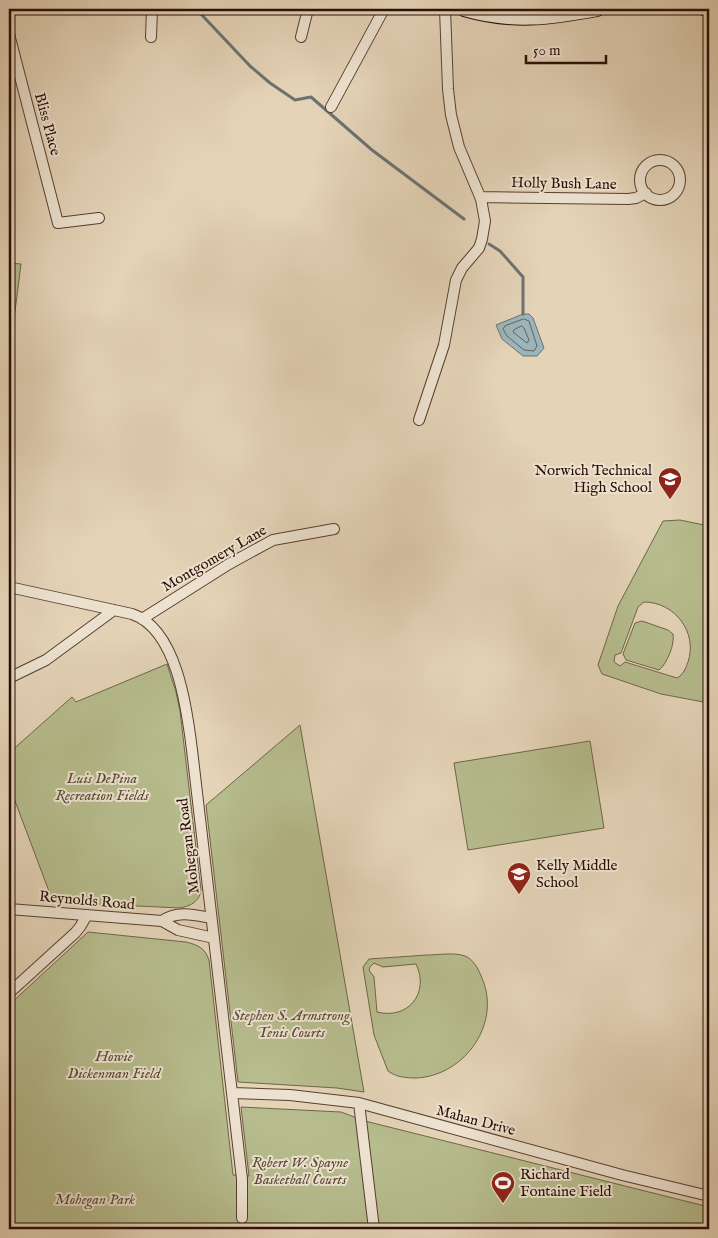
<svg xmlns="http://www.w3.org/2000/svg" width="718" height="1238" font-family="'IM FELL English',serif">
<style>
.green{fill:#b6bc8d;stroke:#6f6548;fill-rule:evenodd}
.water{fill:#9bb5ba;stroke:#6d7271}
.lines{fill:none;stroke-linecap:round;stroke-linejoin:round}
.shore{stroke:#62625f;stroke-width:1}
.stream{stroke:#6d7271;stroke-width:3}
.minor-casing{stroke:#573f31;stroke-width:12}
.secondary-casing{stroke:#280e04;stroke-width:16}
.minor{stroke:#ede2d0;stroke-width:10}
.secondary{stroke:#ede2d0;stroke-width:14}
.labels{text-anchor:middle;stroke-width:4;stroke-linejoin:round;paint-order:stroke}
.street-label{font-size:15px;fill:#280e04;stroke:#ede2d0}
.poi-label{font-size:15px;fill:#280e04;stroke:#ede2d0;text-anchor:start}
.park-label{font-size:15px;font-style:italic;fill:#5a4b34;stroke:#ede2d0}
</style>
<rect width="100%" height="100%" fill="#e4d3b7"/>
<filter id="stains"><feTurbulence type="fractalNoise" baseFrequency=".004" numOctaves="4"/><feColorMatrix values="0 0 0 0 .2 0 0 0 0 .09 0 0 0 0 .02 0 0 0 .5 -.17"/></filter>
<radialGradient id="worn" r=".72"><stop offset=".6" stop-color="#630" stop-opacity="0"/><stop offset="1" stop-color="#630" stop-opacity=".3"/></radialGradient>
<path class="green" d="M9 263 21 264 12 335 9 334Z
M680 520 709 526V703L661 694 602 674 598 665 618 606 663 521ZM644 602C675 602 698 633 688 662 686 668 683 675 677 678L625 662 620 666 614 662 615 655 621 653 638 607Z
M642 621 668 630 673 634C675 644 667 664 659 670L626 660 623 654 635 623Z
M167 664 176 692 180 711 201 890C200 901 191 906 180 908L53 902 9 785V753L72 697 76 702Z
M300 725 364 1092 337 1088 238 1082 206 805Z
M590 741 604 828 468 850 454 763Z
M88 932 186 942C198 945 205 948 209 960L233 1175 249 1176 241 1107 341 1112 365 1121 709 1207V1229H9V1005Z
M427 955C438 955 454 952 465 956 473 959 478 968 481 976 503 1022 465 1076 416 1078 406 1078 396 1077 388 1071L374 1035 363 967 369 959ZM374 963 383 967 416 964C430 993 408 1020 377 1012L374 977 369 970 370 967Z"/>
<path class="water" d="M523 314H529L533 318 544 348 537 356H523L502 339 496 325Z"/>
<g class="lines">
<path class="shore" d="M524 319 529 321 537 346 534 351 524 350 507 336 503 329 505 326Z
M522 326 524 328 529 340 527 343 513 332 514 330Z"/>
<path class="stream" d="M200 13 250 66 270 83 295 100 311 97 372 150 464 219
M489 244 500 251 523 277V314"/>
<g class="minor-casing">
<path id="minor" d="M9 34 58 223 99 218
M151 37 152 9
M301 37 308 9
M331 107 384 9
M640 180a20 20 0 1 1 40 0a20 20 0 1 1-40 0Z
M480 197 628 199 636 198 646 193
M419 420 444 345 456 280 462 268 479 248 482 239 485 221 481 199 459 147 451 115 448 89 445 9
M9 587 132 614C177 629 187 709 192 750L242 1179V1218
M142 619 229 564 273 540 334 529
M9 678 46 660 114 610
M9 909 162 921 178 930 214 938
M162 921C177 910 195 915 211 918
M9 993 75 933 80 927 87 915
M232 1093 290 1095 359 1103 622 1175 709 1196
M359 1103 374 1229"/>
</g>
<g class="secondary-casing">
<path id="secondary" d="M464 9C513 23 548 18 597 9
M706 9 709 10"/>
</g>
<use href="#minor" class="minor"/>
<use href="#secondary" class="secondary"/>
</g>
<defs>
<g id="school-pin" transform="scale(1.25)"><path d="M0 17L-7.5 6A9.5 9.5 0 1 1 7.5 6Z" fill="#8f2418" stroke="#ede2d0"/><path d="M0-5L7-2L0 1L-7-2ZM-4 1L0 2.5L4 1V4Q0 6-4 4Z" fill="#fff"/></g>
<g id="stadium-pin" transform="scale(1.25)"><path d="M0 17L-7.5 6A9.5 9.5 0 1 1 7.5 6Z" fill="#8f2418" stroke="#ede2d0"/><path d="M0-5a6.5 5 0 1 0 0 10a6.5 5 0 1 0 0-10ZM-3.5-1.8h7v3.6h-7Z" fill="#fff"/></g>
</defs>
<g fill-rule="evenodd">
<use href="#school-pin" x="670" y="479"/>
<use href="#school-pin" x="519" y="874"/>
<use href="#stadium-pin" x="503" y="1183"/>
</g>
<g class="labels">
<g class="street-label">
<text transform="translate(48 124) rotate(75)" y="5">Bliss Place</text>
<text transform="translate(564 183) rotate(1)" y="5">Holly Bush Lane</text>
<text transform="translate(214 558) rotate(-30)" y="5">Montgomery Lane</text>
<text transform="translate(188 846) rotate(-97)" y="5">Mohegan Road</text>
<text transform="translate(87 900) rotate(5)" y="5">Reynolds Road</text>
<text transform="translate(476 1120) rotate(15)" y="5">Mahan Drive</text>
</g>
<g class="poi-label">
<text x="652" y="475" text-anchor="end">Norwich Technical<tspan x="652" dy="17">High School</tspan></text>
<text x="536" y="870">Kelly Middle<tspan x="536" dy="17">School</tspan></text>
<text x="520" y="1179">Richard<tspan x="520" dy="17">Fontaine Field</tspan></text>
</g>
<g class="park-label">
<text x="102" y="783">Luis DePina<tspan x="102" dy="17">Recreation Fields</tspan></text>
<text x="291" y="1020">Stephen S. Armstrong<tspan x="291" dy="17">Tenis Courts</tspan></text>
<text x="114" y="1061">Howie<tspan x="114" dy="17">Dickenman Field</tspan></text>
<text x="300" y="1167">Robert W. Spayne<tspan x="300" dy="17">Basketball Courts</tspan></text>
<text x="95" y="1204">Mohegan Park</text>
</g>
</g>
<rect width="718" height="1238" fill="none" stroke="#e4d3b7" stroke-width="30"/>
<rect x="10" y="10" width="698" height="1218" fill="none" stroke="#280e04" stroke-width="2.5"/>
<rect x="15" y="15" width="688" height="1208" fill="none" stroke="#280e04"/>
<path d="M526 55v8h80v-8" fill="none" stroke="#280e04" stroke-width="2.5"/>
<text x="533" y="55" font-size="15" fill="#280e04" stroke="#ede2d0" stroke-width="4" paint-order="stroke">50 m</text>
<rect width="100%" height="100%" filter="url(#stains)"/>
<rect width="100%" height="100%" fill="url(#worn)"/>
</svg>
